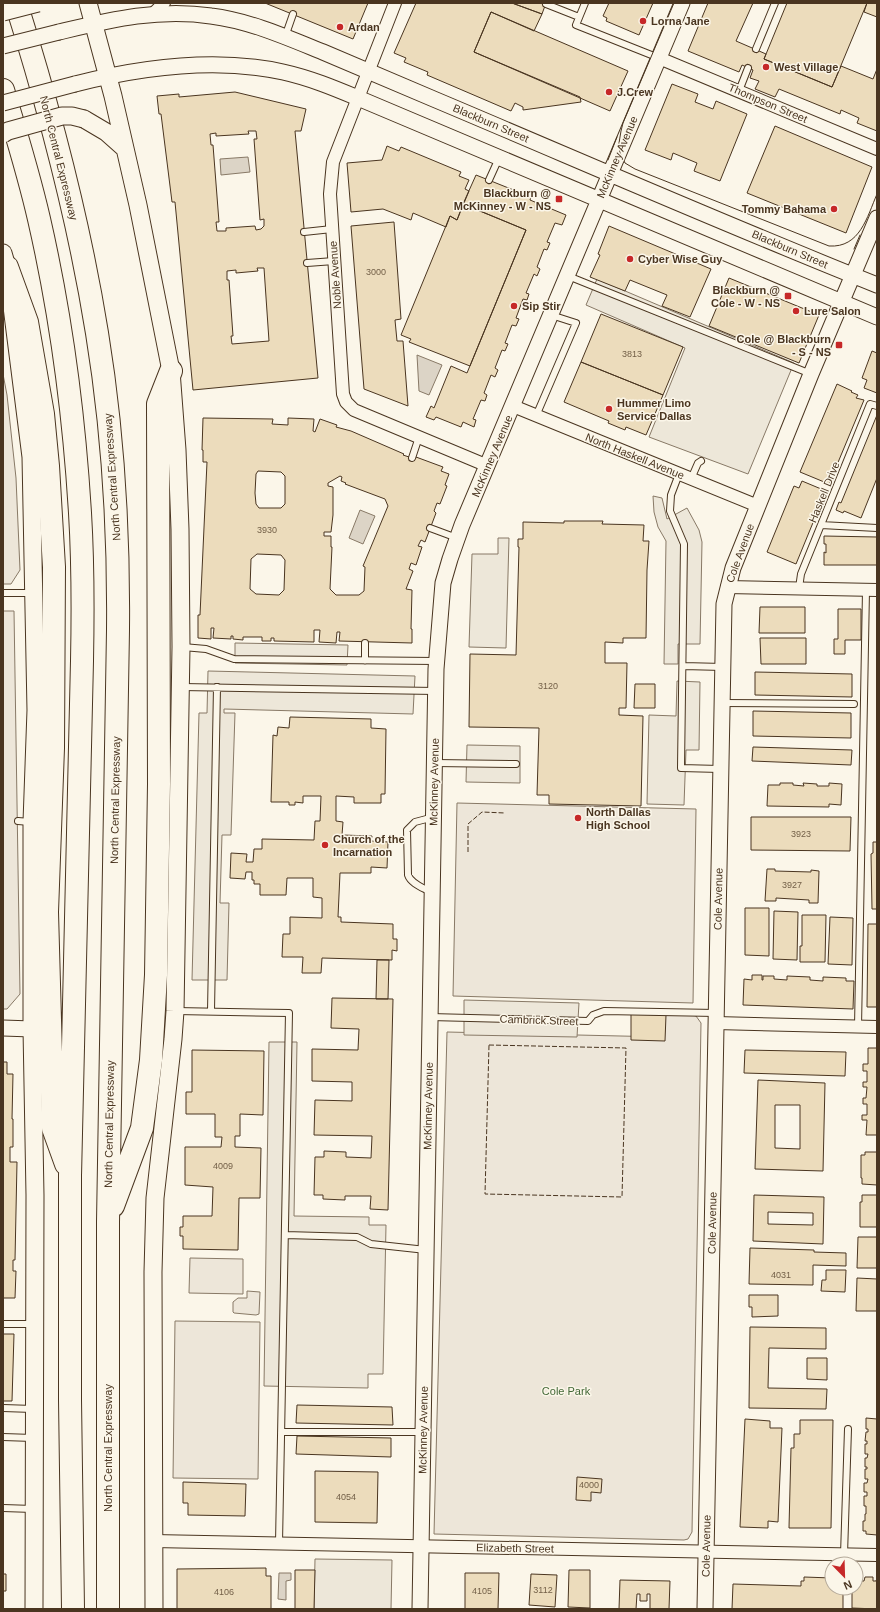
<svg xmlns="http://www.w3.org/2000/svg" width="880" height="1612" font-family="Arial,sans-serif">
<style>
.green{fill:#ede6d9;stroke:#887966}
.parking{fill:#ede7d9;stroke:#887966}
.water{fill:#dcd4c6;stroke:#887966}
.building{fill:#ecdcbc;stroke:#4a3520;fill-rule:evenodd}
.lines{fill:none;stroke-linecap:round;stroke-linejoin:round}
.service-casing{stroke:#4a3520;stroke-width:8}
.minor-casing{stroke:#4a3520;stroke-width:14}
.tertiary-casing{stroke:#4a3520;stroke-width:17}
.secondary-casing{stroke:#4a3520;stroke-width:19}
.motorway-casing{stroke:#4a3520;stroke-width:24}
.service{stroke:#fbf6e9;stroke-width:6}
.minor{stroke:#fbf6e9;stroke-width:12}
.tertiary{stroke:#fbf6e9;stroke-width:15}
.secondary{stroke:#fbf6e9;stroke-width:17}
.motorway{stroke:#fbf6e9;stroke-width:22}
.tram{stroke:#4a3520;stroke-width:1}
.tertiary-bridge-casing{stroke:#4a3520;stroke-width:17;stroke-linecap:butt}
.secondary-bridge-casing{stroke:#4a3520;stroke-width:19;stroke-linecap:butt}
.tertiary-bridge{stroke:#fbf6e9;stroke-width:15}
.secondary-bridge{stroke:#fbf6e9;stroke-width:17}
.fence{stroke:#4a3520;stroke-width:1;stroke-dasharray:5 2;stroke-linecap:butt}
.poi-dot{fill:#c62828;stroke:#fbf6e9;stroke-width:1.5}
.labels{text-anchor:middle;stroke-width:3;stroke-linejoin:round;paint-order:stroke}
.number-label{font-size:9px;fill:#725f47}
.poi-label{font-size:11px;font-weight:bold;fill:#4a3520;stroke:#fbf6e9;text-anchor:start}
.street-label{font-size:11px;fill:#4a3520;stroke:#fbf6e9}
.park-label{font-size:11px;fill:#436837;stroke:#fbf6e9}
</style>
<rect width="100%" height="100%" fill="#fbf6e9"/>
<path class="green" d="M3 374 7 395 16 478 20 570 11 584H3Z
M3 611H14L20 994 7 1009H3Z
M457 803 696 809 693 1003 453 996Z
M665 1014H689L696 1016 701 1023 692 1532 688 1539 684 1540 434 1534 447 1032 664 1037Z
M190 1258 243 1259V1294L189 1293Z
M247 1291 260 1292 259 1314 256 1315 234 1313 233 1312V1302L238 1298H247Z
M175 1321 260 1322 258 1479 173 1478Z"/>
<path class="parking" d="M597 279 794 363 748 474 649 437 685 348 586 305Z
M653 496 662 498 667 519 687 508 699 530 702 542 700 644H678V664H664L666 541 658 527 654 512Z
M498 538H509L506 648 469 647 472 554H498Z
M235 643 348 645 347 665 235 663Z
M208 671 415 676 413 714 224 709V713H235L231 835H222L220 903H229L227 980H192L199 713H207Z
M677 681 700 682 699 750H686L684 805 647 804 649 715 676 716Z
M467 745 520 746V783L466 782Z
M464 1000 579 1003 577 1037 464 1035Z
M269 1042H297L294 1216 369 1217V1225H386L383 1374H368V1388L264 1386Z
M315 1559 392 1560 391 1609H314Z"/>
<path class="water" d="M248 157 250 172 221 175 220 159Z
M417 355 442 365 429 395 419 391Z
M360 510 375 516 363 544 349 538Z
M279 1573H291V1580L286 1581V1600L278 1599Z"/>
<path class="building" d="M265 3H368L353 39Z
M416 3H512L542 14 534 31 491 12 474 52 580 97 581 102 523 110V107L515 103 511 111 427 75 428 72 404 62 406 58 394 53Z
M512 3H546L542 14Z
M609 3H653L639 35 606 21 607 18 603 16Z
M708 3H753L736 41 766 54 764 59 832 87 841 66 873 79 877 69V131L857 123 859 118 841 110 840 114 779 89 775 97 755 89 759 81 750 78 753 70 742 65 739 72 688 51Z
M787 3H867L832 87 764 59Z
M867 3H877V17L864 12Z
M491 12 628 71 610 111 474 52Z
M672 84 698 94 695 102 713 109 716 101 747 114 720 181 694 171 697 163 673 153 671 160 645 150Z
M235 92 306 109 301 131H295L318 378 193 390 175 202H172L161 114H159L157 96 179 94V97ZM248 131H256L257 139H254L260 220 264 219V226L261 229 256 230 255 226 226 228V231H217L216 222H219L213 145H211L210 134 216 133V136L249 134ZM257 268H264L269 341 232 344 231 336H233L229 280H227V271L236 270V273L258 271Z
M775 126 872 167 846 233 747 193Z
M387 146 399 151 401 147 461 172 459 176 469 180 465 189 469 191 457 220 450 216 446 227 413 213 411 220 383 209 351 212 347 163 382 160Z
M476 175 531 197 530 200 566 215 562 225 555 223 547 242 550 243 547 250 544 249 537 267 540 269 537 276 534 274 526 293 529 294 527 300 523 299 516 318 519 319 516 326 512 325 505 343 508 344 505 351 502 350 495 368 498 370 495 377 491 375 484 393 487 395 485 401 481 400 473 419 476 420 474 427 463 422 461 427 436 417 434 420 426 417 431 406 434 408 451 366 467 373 526 230 463 204Z
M463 204 526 230 470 366 409 342 411 339 401 335 450 216 457 220Z
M394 222 401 319 395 320 397 341H403L408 406 364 389 351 226Z
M609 226 711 269 690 317 662 306 667 295 630 280 625 291 590 277 600 255 598 254Z
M729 278 819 315 799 363 709 326Z
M601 314 683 347 663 395 581 362Z
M872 351 877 353V393L864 388 867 380 862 378Z
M581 362 663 395 646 435 626 427 625 430 608 423 609 421 564 402Z
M837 384 852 391 851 392 858 395 856 398 864 400 829 484 800 472Z
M877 415V478L861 518 844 511 843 513 836 510 839 502 841 503Z
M203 418 273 419 272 424 288 425V418L314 419 313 431 315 432 320 419 337 425 336 427 351 431 404 454 403 455 415 459 416 457 443 467 441 471 449 474 445 485 447 486 440 504 437 503 434 511 436 513 425 542 421 540 418 546 422 547 416 565 411 563 409 569 413 571 406 589 412 590 411 629H412V643L339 641 340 632H337L336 643 319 642 320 630H314V642L274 641V638H271V641H262V637H243V640L233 639V636H231V639L213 638 214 628H211V639L198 638V615H200L207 462H203V450H202ZM258 471 281 472 285 476V504L281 508H259L256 504 255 493 256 474ZM340 476 342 477 341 481 346 483 345 484 385 499 388 506 363 566 365 567 364 591 359 595H336L330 589 332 547H331V536H324V532H331L333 515V487L328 486V483ZM257 554 281 555 285 560 284 590 279 595 256 594 250 589 251 559Z
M802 481 826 491 796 564 767 552 794 486 799 488Z
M564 521H603L602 524 644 525 643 541H649L647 570 646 638H623V643L605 642V663H627L626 708H619V715L643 716 641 806 549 804V795H537L539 728 469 727 470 654 516 655 519 547H518V539H523V522L564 523Z
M824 536 877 537V565H824V552L826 553V544H824Z
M760 607H805V633H759Z
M838 609H861V640H845V654H834V639H838Z
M760 638H806V664H761Z
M755 672 852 674V697L755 695Z
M635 684H655V708H634Z
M753 711 851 713V738L753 736Z
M290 717 371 719V728L386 729 385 794H381V803H354V797L336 796V821L343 822 342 835 372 836 371 841 388 842 387 868 371 867V873H340L338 917H341V922L393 924V939H397V951L392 950V960L322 958 321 973H302L303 957H282L283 934H290V917L322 918V898L313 897V878H287L286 895H260V884H254V880H252V872H246L245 879 230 878 231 853 247 854 246 862H253L254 849H262V839L314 840 315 821H320L321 796H303V803L295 802V805H289V802H271L273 735 277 736 278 727 289 728Z
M753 747 852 750 851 765 752 761Z
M780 783H793V785L804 786 803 783 817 784V786H829V783L842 784 841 805 829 804V807L767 806 768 785H780Z
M751 817H851L850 851 751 850Z
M873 842H877V909H872L871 854 873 853Z
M767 869H775V871L811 872V870L819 871 818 903H809V900L776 898V901H765Z
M745 908H769V956L745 955Z
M774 911 798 912 797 960 773 959Z
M802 915H826L825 962H800V946H802Z
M830 917 853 918 852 965 828 964Z
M868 924H877V1007H867Z
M377 960H389L388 999H376Z
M752 975H762V980H763V976H774V979L787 980V976L810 977V980L823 981V977L846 978V981H854L853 1009 743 1005 744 979 752 980Z
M332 998 393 999 388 1210 370 1209 371 1196H345V1200L323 1199V1195H314L315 1157H324V1151L346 1152V1157L371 1158 372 1136 314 1135 315 1100 352 1101V1082L312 1081V1049L358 1050 359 1029 331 1028Z
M631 1014 666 1015 665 1041 631 1040Z
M868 1048H877V1135H866L867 1120H862V1115H867V1104H863V1098H866L867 1087H863V1082H867V1071H863V1064H868Z
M192 1050 264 1051 263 1115 240 1114V1136H235V1147L261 1148 260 1198H239L238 1250 183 1249V1236H180V1227H183V1216H212L213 1187 185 1185V1147H221L222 1137H215V1114H186V1092H192Z
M745 1050 846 1052 845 1076 744 1073Z
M3 1062H7V1074H13L12 1119H13V1147H10V1162H17L15 1260H13V1271H16L15 1298H3Z
M758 1080 825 1083 823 1171 755 1169ZM775 1105H800V1149L775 1148Z
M865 1152H877V1185L862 1184V1178H861V1155H865Z
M754 1195 824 1197 823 1244 753 1241ZM768 1212 813 1213V1225L768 1224Z
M862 1195H877V1227H860V1202H862Z
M858 1237H877V1268H857Z
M750 1248 814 1250V1252L846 1253V1266L813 1265V1285L749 1284Z
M826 1270H846L845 1292 821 1291 822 1280H826Z
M857 1278 877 1279V1311H856Z
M749 1295H778V1316L752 1317V1307H749Z
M750 1327 826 1328V1349L769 1348 768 1388 827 1389 826 1409 749 1408Z
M3 1334H14L12 1401H3Z
M807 1358H827V1380L807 1379Z
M297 1405 392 1407 393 1425 296 1423Z
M866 1418 877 1419V1535L866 1534V1531H863V1521H865V1514H866V1506H864V1496H867V1492H864V1483H867L868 1479H865V1469H867V1467H865V1458H867L868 1454H865V1444H867V1441H865L866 1432H868V1429H866Z
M745 1419 770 1421V1428H782L778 1522 768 1521V1528L740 1527Z
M800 1420H833L831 1528H789L791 1448H794V1434H800Z
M297 1436 391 1438V1457L296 1454Z
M315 1471 378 1472 377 1523 315 1522Z
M577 1477 602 1479 601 1493 591 1492V1501L576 1500Z
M183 1482 246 1484 245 1516 188 1515V1503H183Z
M266 1568V1576H271V1609H177V1569Z
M295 1570H315L314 1609H295Z
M569 1570H590V1608L568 1607Z
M465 1573H499L498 1609H465Z
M3 1574H6V1591H3Z
M531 1574 557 1575 555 1607 529 1605Z
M804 1577 832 1578V1588H843V1609H732L733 1584 801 1586V1581H804Z
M856 1577H861V1581H864L865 1577H873V1581H876L877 1578V1609L852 1608V1588H856Z
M620 1580 670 1581 669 1609H650V1594H647V1601H640V1594H637L636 1609H619Z"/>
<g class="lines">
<g class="service-casing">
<path id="service" d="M585 3 576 25 659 58
M546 4 579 17
M285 37 293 14
M756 49 775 3
M739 91 748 68
M489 180 499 158
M304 232 332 229
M307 263 334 261
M568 276 811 374
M536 416 576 323 551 315
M412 458 419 437
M679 474 671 495 670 511 684 544 681 768 720 769
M691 479 698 463 701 461
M821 525 877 528
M430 528 457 538
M799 588 801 574 870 404 877 406
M3 593H33
M365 643V661
M183 647 206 649 234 659 436 661
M683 666 723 667
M182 687 436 691
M722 703 854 704
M435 763 516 764
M18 821 30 822
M432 893C424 888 411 884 408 875L407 830 415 822 434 817
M176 1011 289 1013 279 1543
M211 1011 217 687
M430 1017 588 1021 593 1015 604 1011 716 1013
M858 1027 866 590
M285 1235 357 1237 371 1244 426 1250
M3 1324H33
M3 1408 33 1409
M281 1432H423
M3 1437 33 1438
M3 1508 33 1509
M844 1555 848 1429"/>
</g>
<g class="minor-casing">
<path id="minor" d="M395 3 333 162 330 194 343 394 346 402 354 410 488 466
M154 13 164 3
M659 58 877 149
M513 406 758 506
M727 587 877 590
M716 1023 877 1027
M153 1541 877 1555"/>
</g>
<g class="tertiary-casing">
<path id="tertiary" d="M59 32C110 20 158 8 211 16 250 21 286 37 323 52 361 68 399 84 436 100 583 162 729 226 877 285
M75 84C142 67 215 57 283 72 310 78 334 88 358 98L877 317
M3 1028 32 1029
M420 1609 436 669 443 583 450 559 462 525 682 3
M705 1609 724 604 733 568 811 374 877 218"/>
</g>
<g class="secondary-casing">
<path id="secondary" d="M88 3 113 96 138 205 171 371 177 450 180 529 181 647 175 1011 173 1039 155 1198 153 1272 154 1609
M84 119 106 132 124 148
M3 253 7 267 31 457 36 710 32 822V1029L35 1195 34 1609"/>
</g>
<g class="motorway-casing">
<path id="motorway" d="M16 3C50 111 79 221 97 333 113 431 119 531 118 630L108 1222V1609
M3 90C16 133 29 175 39 219 61 315 74 414 80 513 83 562 83 612 82 661L70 1176V1400L73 1609
M7 267 27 322 43 414 48 466 54 567 53 748 47 912 53 1128 66 1164
M113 1206 142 1128 151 1060 156 975 159 784 158 404 171 371"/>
</g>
<use href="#service" class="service"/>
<use href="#minor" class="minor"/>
<use href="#tertiary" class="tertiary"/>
<use href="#secondary" class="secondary"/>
<use href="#motorway" class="motorway"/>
<path class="tram" d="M674 3 623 123 621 131 619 143 620 153 625 163 635 169 829 246C860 248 867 217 877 194
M608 160 617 137
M854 249 860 235"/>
<g class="tertiary-bridge-casing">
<path id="tertiary-bridge" d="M3 46 59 32
M3 103 75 84"/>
</g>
<g class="secondary-bridge-casing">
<path id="secondary-bridge" d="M3 12 38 3
M3 134 8 131 62 116H72L84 119"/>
</g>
<use href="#tertiary-bridge" class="tertiary-bridge"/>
<use href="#secondary-bridge" class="secondary-bridge"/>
<path class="fence" d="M468 852V824L482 812 505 813
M489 1045 626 1048 622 1197 485 1194Z"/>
</g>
<g class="poi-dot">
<circle cx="643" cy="21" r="4"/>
<circle cx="340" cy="27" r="4"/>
<circle cx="766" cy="67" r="4"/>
<circle cx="609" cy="92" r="4"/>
<rect x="555" y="195" width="8" height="8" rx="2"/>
<circle cx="834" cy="209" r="4"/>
<circle cx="630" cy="259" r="4"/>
<rect x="784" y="292" width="8" height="8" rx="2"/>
<circle cx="514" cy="306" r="4"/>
<circle cx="796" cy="311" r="4"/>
<rect x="835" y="341" width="8" height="8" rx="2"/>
<circle cx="609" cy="409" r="4"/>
<circle cx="578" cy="818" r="4"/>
<circle cx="325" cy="845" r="4"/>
</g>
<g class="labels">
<g class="number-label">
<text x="376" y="275">3000</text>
<text x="632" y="357">3813</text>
<text x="267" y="533">3930</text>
<text x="548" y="689">3120</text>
<text x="801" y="837">3923</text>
<text x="792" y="888">3927</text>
<text x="223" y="1169">4009</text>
<text x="781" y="1278">4031</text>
<text x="589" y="1488">4000</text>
<text x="346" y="1500">4054</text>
<text x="543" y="1593">3112</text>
<text x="482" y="1594">4105</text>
<text x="224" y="1595">4106</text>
</g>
<g class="poi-label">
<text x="651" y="25">Lorna Jane</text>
<text x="348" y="31">Ardan</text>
<text x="774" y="71">West Village</text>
<text x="617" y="96">J.Crew</text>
<text x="551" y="197" text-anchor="end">Blackburn @<tspan x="551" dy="13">McKinney - W - NS</tspan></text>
<text x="826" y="213" text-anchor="end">Tommy Bahama</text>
<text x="638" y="263">Cyber Wise Guy</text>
<text x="780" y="294" text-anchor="end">Blackburn @<tspan x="780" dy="13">Cole - W - NS</tspan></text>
<text x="522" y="310">Sip Stir</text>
<text x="804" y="315">Lure Salon</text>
<text x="831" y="343" text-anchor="end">Cole @ Blackburn<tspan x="831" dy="13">- S - NS</tspan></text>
<text x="617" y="407">Hummer Limo<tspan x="617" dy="13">Service Dallas</tspan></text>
<text x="586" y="816">North Dallas<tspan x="586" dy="13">High School</tspan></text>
<text x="333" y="843">Church of the<tspan x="333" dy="13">Incarnation</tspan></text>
</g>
<g class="street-label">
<text transform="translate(768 103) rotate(23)" y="4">Thompson Street</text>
<text transform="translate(491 123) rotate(23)" y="4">Blackburn Street</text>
<text transform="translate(617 157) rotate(-67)" y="4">McKinney Avenue</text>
<text transform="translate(59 158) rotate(76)" y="4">North Central Expressway</text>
<text transform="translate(790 249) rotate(23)" y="4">Blackburn Street</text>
<text transform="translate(335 275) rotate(-94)" y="4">Noble Avenue</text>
<text transform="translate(492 456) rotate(-67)" y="4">McKinney Avenue</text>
<text transform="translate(635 456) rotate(22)" y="4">North Haskell Avenue</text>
<text transform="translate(112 477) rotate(-94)" y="4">North Central Expressway</text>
<text transform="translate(824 492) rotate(-68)" y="4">Haskell Drive</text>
<text transform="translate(740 553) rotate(-70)" y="4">Cole Avenue</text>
<text transform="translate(434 782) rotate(-89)" y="4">McKinney Avenue</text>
<text transform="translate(115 800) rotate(-89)" y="4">North Central Expressway</text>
<text transform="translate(718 899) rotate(-89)" y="4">Cole Avenue</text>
<text transform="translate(539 1020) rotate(2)" y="4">Cambrick Street</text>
<text transform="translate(428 1106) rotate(-89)" y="4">McKinney Avenue</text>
<text transform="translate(109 1124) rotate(-89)" y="4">North Central Expressway</text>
<text transform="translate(712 1223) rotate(-89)" y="4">Cole Avenue</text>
<text transform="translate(423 1430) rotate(-89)" y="4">McKinney Avenue</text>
<text transform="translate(108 1448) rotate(-90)" y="4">North Central Expressway</text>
<text transform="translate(706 1546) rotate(-89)" y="4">Cole Avenue</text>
<text transform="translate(515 1548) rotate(1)" y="4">Elizabeth Street</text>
</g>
<g class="park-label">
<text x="566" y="1395">Cole Park</text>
</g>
</g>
<rect width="880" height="1612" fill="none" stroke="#4a3520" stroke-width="8"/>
<g transform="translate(844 1576) rotate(157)"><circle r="19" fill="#fbf6e9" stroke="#b4a999"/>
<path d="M0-3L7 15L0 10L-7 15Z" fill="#c62828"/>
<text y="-6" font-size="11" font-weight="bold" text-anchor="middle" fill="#4a3520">N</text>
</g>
</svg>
